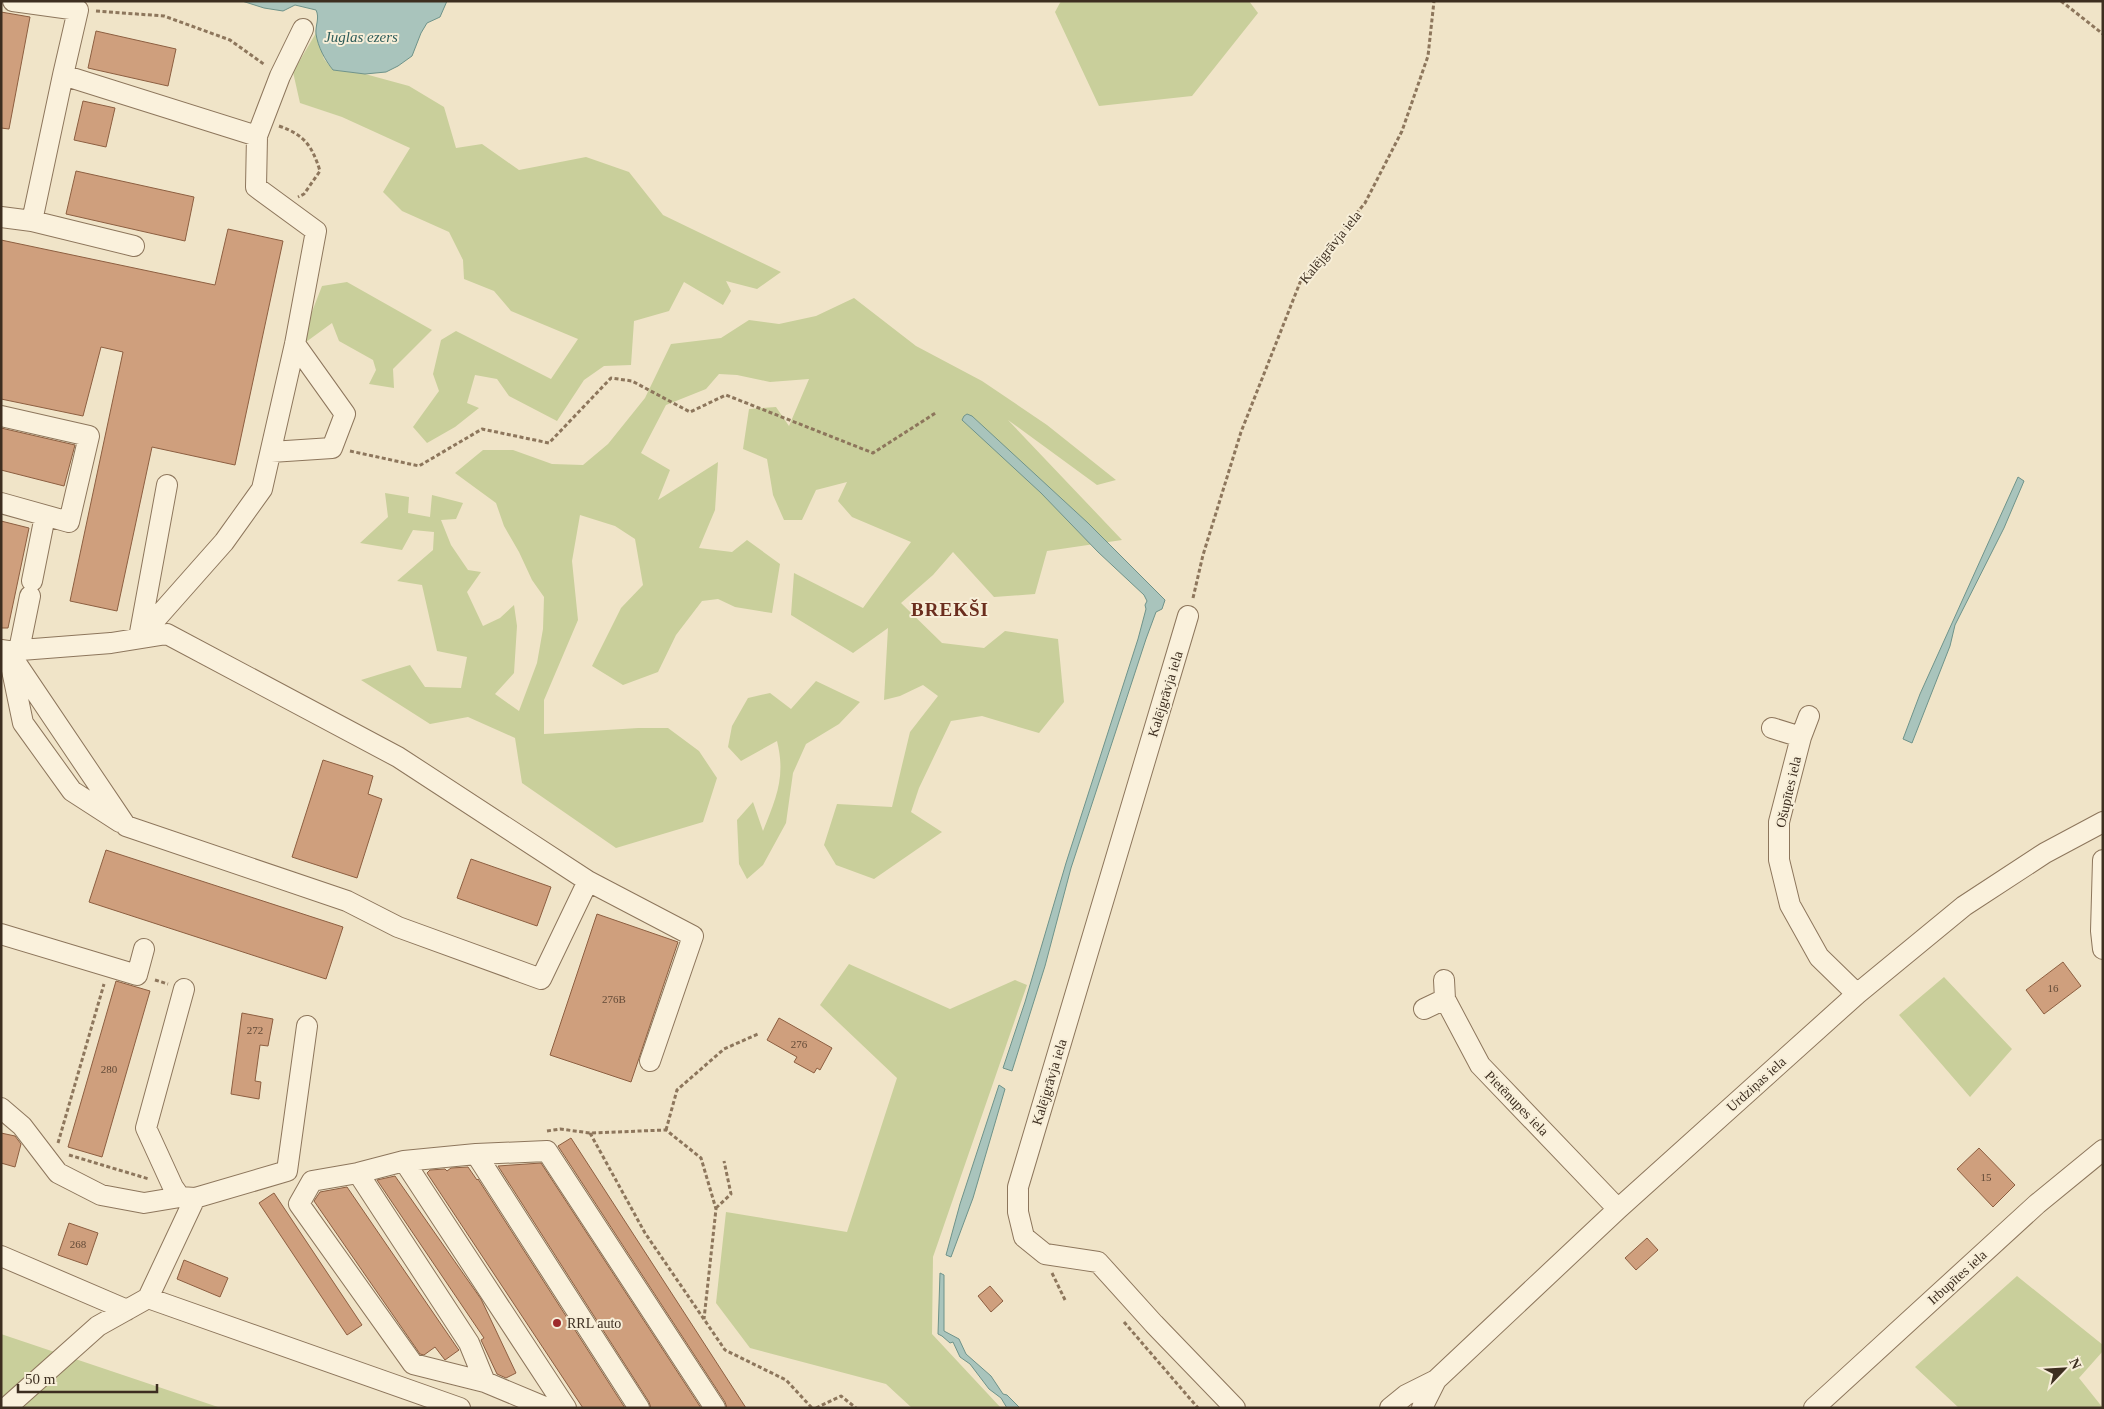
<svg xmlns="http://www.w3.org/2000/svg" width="2104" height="1409" font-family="'Times New Roman',serif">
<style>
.green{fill:#c9cf9b}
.water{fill:#a9c4bc;stroke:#6f938a}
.building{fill:#cf9f7d;stroke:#8d5f41}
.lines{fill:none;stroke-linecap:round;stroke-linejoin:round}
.minor-casing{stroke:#8d765c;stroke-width:22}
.path{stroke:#8d765c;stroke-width:3;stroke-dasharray:4 2.5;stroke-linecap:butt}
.minor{stroke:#faf1dc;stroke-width:20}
.poi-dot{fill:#9e2a2b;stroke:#f7eed8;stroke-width:2}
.labels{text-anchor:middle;stroke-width:4;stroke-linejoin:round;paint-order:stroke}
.number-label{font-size:11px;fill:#624a37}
.street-label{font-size:14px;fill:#3d2e20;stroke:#f7eed8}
.poi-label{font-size:14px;fill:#3d2e20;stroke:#f7eed8;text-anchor:start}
.water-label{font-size:15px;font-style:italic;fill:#2f5d5a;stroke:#f7eed8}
.district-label{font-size:19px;font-weight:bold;letter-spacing:1px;fill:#6b2e1e;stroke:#f7eed8}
</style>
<rect width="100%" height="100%" fill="#f0e4c8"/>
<path class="green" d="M1061 1H1249L1258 13 1192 96 1099 106 1055 12Z
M316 33 324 59 333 70 365 74 409 86 444 107 456 148 482 144 519 170 586 157 629 172 663 215 781 272 757 289 726 281 731 291 723 305 684 282 669 311 634 321 631 365 604 366 584 380 557 421 509 396 497 379 475 375 467 403 479 408 455 427 427 443 413 427 439 391 433 374 441 340 456 331 551 379 578 339 511 311 494 291 464 279 463 260 449 232 402 211 383 192 410 148 342 117 300 103 293 72Z
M347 282 432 330 393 369 394 388 369 384 376 370 373 360 339 341 332 323 306 342V327L322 286Z
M854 298 916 346 982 381 1047 425 1116 480 1097 485 1008 420 1122 540 1047 551 1035 594 994 597 953 552 933 575 901 603 942 643 984 648 1005 631 1058 639 1064 702 1039 733 982 716 951 721 919 788 911 812 942 832 874 879 836 865 824 845 837 804 892 807 910 732 938 696 923 685 900 696 884 700 888 628 853 653 791 615 794 573 863 608 911 542 852 517 838 501 847 482 816 490 802 520H784L773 495 767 459 743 449 749 409 776 407 789 426 809 379 770 382 737 375 719 374 706 389 666 405 641 453 670 470 658 500 718 462 715 510 699 548 732 552 747 540 780 564 772 613 735 607 718 599 702 601 676 635 658 672 623 685 592 666 621 608 643 585 635 539 615 526 580 515 572 561 578 620 544 700V734L638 728H668L699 751 717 778 703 822 616 848 522 783 515 738 468 717 430 724 361 680 410 665 425 687 461 688 467 657 437 651 422 585 397 581 433 550 434 532 413 530 402 550 360 543 388 517 385 493 409 497 408 513 430 517 432 495 463 503 456 519 441 520 451 545 468 570 481 572 467 592 483 626 500 618 514 605 517 626 514 673 495 694 519 711 537 663 543 629 544 597 532 580 519 552 504 526 496 503 455 473 483 450H513L552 464 583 465 608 444 645 398 671 344 721 338 749 320 779 324 816 316Z
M816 681 860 702 839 724 806 744 793 773 786 823 763 865 747 879 739 864 737 820 753 802 763 831C776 798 786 777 777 741L741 761 728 747 732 726 748 698 770 693 791 709Z
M849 964 950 1009 1015 980 1027 985 933 1257 932 1334 1001 1408H912L886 1384 750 1348 716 1303 726 1212 847 1232 897 1078 820 1005Z
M1944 977 2012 1049 1970 1097 1899 1015Z
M2017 1276 2103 1345V1351L2079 1378 2103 1408H1959L1915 1367Z
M1 1334 221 1408H1Z"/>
<path class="water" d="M242 1H447L440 17 427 23 421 33 412 56 398 66 386 72 365 74 333 70C325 60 318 47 316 34 315 26 320 18 316 10L295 5 283 11 264 8Z
M967 414 972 416 1088 523 1165 600 1162 609 1156 612 1146 639 1071 868 1045 966 1012 1071 1003 1068 1025 1002 1066 863 1138 639 1146 609 1145 605 1147 601 1144 595 1098 552 1041 493 962 420 964 416Z
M2018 477 2024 481 2004 528 1955 625 1950 646 1912 743 1903 739 1920 694Z
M999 1085 1005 1089 973 1198 951 1257 946 1255 960 1204Z
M940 1273 944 1275V1331L959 1339 966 1354 991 1376 1003 1394 1007 1395 1020 1408H1007L1001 1398 989 1389 970 1364 960 1357 953 1342 950 1343 942 1336 938 1334Z"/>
<path class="building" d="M1 12 30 17 9 129 1 128Z
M96 31 176 49 168 86 88 68Z
M83 101 115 108 106 147 74 140Z
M76 171 194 197 185 241 66 214Z
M228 229 283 241 235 465 152 447 117 611 70 601 123 352 101 347 83 416 1 399V240L215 285Z
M1 428 75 445 64 486 1 470Z
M1 521 29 528 8 628H1Z
M323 760 373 776 368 794 382 799 357 878 292 857Z
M106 850 343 927 326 979 89 902Z
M471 859 551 887 537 926 457 898Z
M597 914 678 942 631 1082 550 1055Z
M2063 962 2081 986 2044 1014 2026 990Z
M116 981 150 991 102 1157 68 1147Z
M242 1013 273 1019 268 1046 260 1045 255 1081 261 1082 259 1099 231 1094Z
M779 1018 832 1048 820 1070 817 1068 814 1073 794 1062 797 1057 767 1040Z
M1 1133 15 1136 21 1144 15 1167 1 1163Z
M571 1138 746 1408H727L725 1402 558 1146Z
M1979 1148 2015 1185 1993 1207 1957 1169Z
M541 1163 701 1408H651L649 1402 498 1166Z
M468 1167 477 1180 478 1179 625 1408H583L427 1173 430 1170 445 1169 447 1171 451 1168Z
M395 1176 481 1299 516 1373 506 1378 497 1374 481 1340 484 1338 377 1180Z
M347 1187 458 1349 459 1350 445 1360 435 1347 424 1355 420 1354 314 1201 320 1192Z
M274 1193 362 1325 347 1335 259 1203Z
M69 1223 98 1233 87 1265 58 1255Z
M1647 1238 1658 1250 1636 1270 1625 1258Z
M184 1260 228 1278 220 1297 177 1279Z
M990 1286 1003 1301 991 1312 978 1296Z"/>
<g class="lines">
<g class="minor-casing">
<path id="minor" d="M13 1 78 10 63 75
M257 136 280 76 303 29
M1 217 32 221 63 75 257 136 256 187 316 231 295 344 262 489 224 542 139 638
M32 221 134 246
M1 416 89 436 69 522 1 503
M271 452 332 448 345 414 295 344
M32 581 45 516
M1188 616 1018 1187V1212L1024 1237 1045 1254 1098 1262 1154 1324 1235 1408
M139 638 167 485
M1 650 8 651 126 826 347 901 398 927 541 979 588 881 693 936 650 1061
M19 650 30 596
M1809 716 1801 737 1779 822V860L1790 905 1819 957 1857 994
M1772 728 1801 737
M120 822 72 791 23 723 8 651 111 643 167 634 398 757 588 881
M2103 860 2101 931 2103 949
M1 934 137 975 144 949
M1444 980 1445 999 1480 1065 1618 1209
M184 989 146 1128 173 1187 180 1197 195 1198 287 1171 307 1026
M1424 1009 1445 999
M1 1108 22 1126 58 1173 101 1195 144 1203 180 1197
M476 1154 639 1408
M404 1161 566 1408
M358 1173 469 1343 485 1382
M1 1256 127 1310
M148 1298 460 1408
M6 1408 98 1326 148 1298 195 1198
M547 1408 485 1382 413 1364 299 1204 312 1181 358 1173 404 1161 476 1154 547 1151 715 1408
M1390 1408 1406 1395 1436 1380 1618 1209 1857 994 1964 906 2045 853 2103 822
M1422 1408 1436 1380
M1814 1408 2037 1204 2103 1150"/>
</g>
<path class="path" d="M2061 1 2103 34
M96 11 164 16 230 40 265 65
M279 126C305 135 312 146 320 171L304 194 298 197
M350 451 419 466 482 429 549 443 611 378 632 381 690 412 726 395 873 453 937 412
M1193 598 1203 555 1241 432 1301 280 1365 203 1402 131 1428 56 1434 1
M155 980 168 984
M666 1130 677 1090 724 1049 758 1034
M547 1131 560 1129 590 1133 666 1130 701 1158 716 1209 704 1319
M590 1133 645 1233 725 1350 786 1380 812 1408
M58 1143 104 984
M69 1155 149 1179
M716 1208 731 1194 724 1161
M1052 1273 1066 1302
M1124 1322 1198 1408
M816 1408 841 1396 856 1408"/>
<use href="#minor" class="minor"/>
</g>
<circle class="poi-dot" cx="557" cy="1323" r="5"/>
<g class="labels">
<g class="number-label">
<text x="2053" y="992">16</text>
<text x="614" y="1003">276B</text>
<text x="255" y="1034">272</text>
<text x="799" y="1048">276</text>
<text x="109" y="1073">280</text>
<text x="1986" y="1181">15</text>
<text x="78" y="1248">268</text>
</g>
<g class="street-label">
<text transform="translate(1330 247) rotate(-51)" y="5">Kalējgrāvja iela</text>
<text transform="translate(1165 694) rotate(-73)" y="5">Kalējgrāvja iela</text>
<text transform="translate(1788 792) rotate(-77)" y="5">Ošupītes iela</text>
<text transform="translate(1049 1082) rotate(-73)" y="5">Kalējgrāvja iela</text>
<text transform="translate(1756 1084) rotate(-42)" y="5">Urdziņas iela</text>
<text transform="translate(1517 1103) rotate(46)" y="5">Pietēnupes iela</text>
<text transform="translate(1957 1277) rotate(-42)" y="5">Irbupītes iela</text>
</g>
<g class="poi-label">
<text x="567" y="1328">RRL auto</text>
</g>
<g class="water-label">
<text x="361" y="42">Juglas ezers</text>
</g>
<g class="district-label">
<text x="950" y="616">BREKŠI</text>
</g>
</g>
<rect width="2104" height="1409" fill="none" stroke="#3d2e20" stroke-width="5"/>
<g transform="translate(2064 1369) rotate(65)" stroke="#f7eed8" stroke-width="4" paint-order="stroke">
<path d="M0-4L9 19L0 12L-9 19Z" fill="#3d2e20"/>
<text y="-8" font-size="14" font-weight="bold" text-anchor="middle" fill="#3d2e20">N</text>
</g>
<path d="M18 1384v8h139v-8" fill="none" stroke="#3d2e20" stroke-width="2.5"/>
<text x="25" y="1384" font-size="15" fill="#3d2e20" stroke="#f7eed8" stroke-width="4" paint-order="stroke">50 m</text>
</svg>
